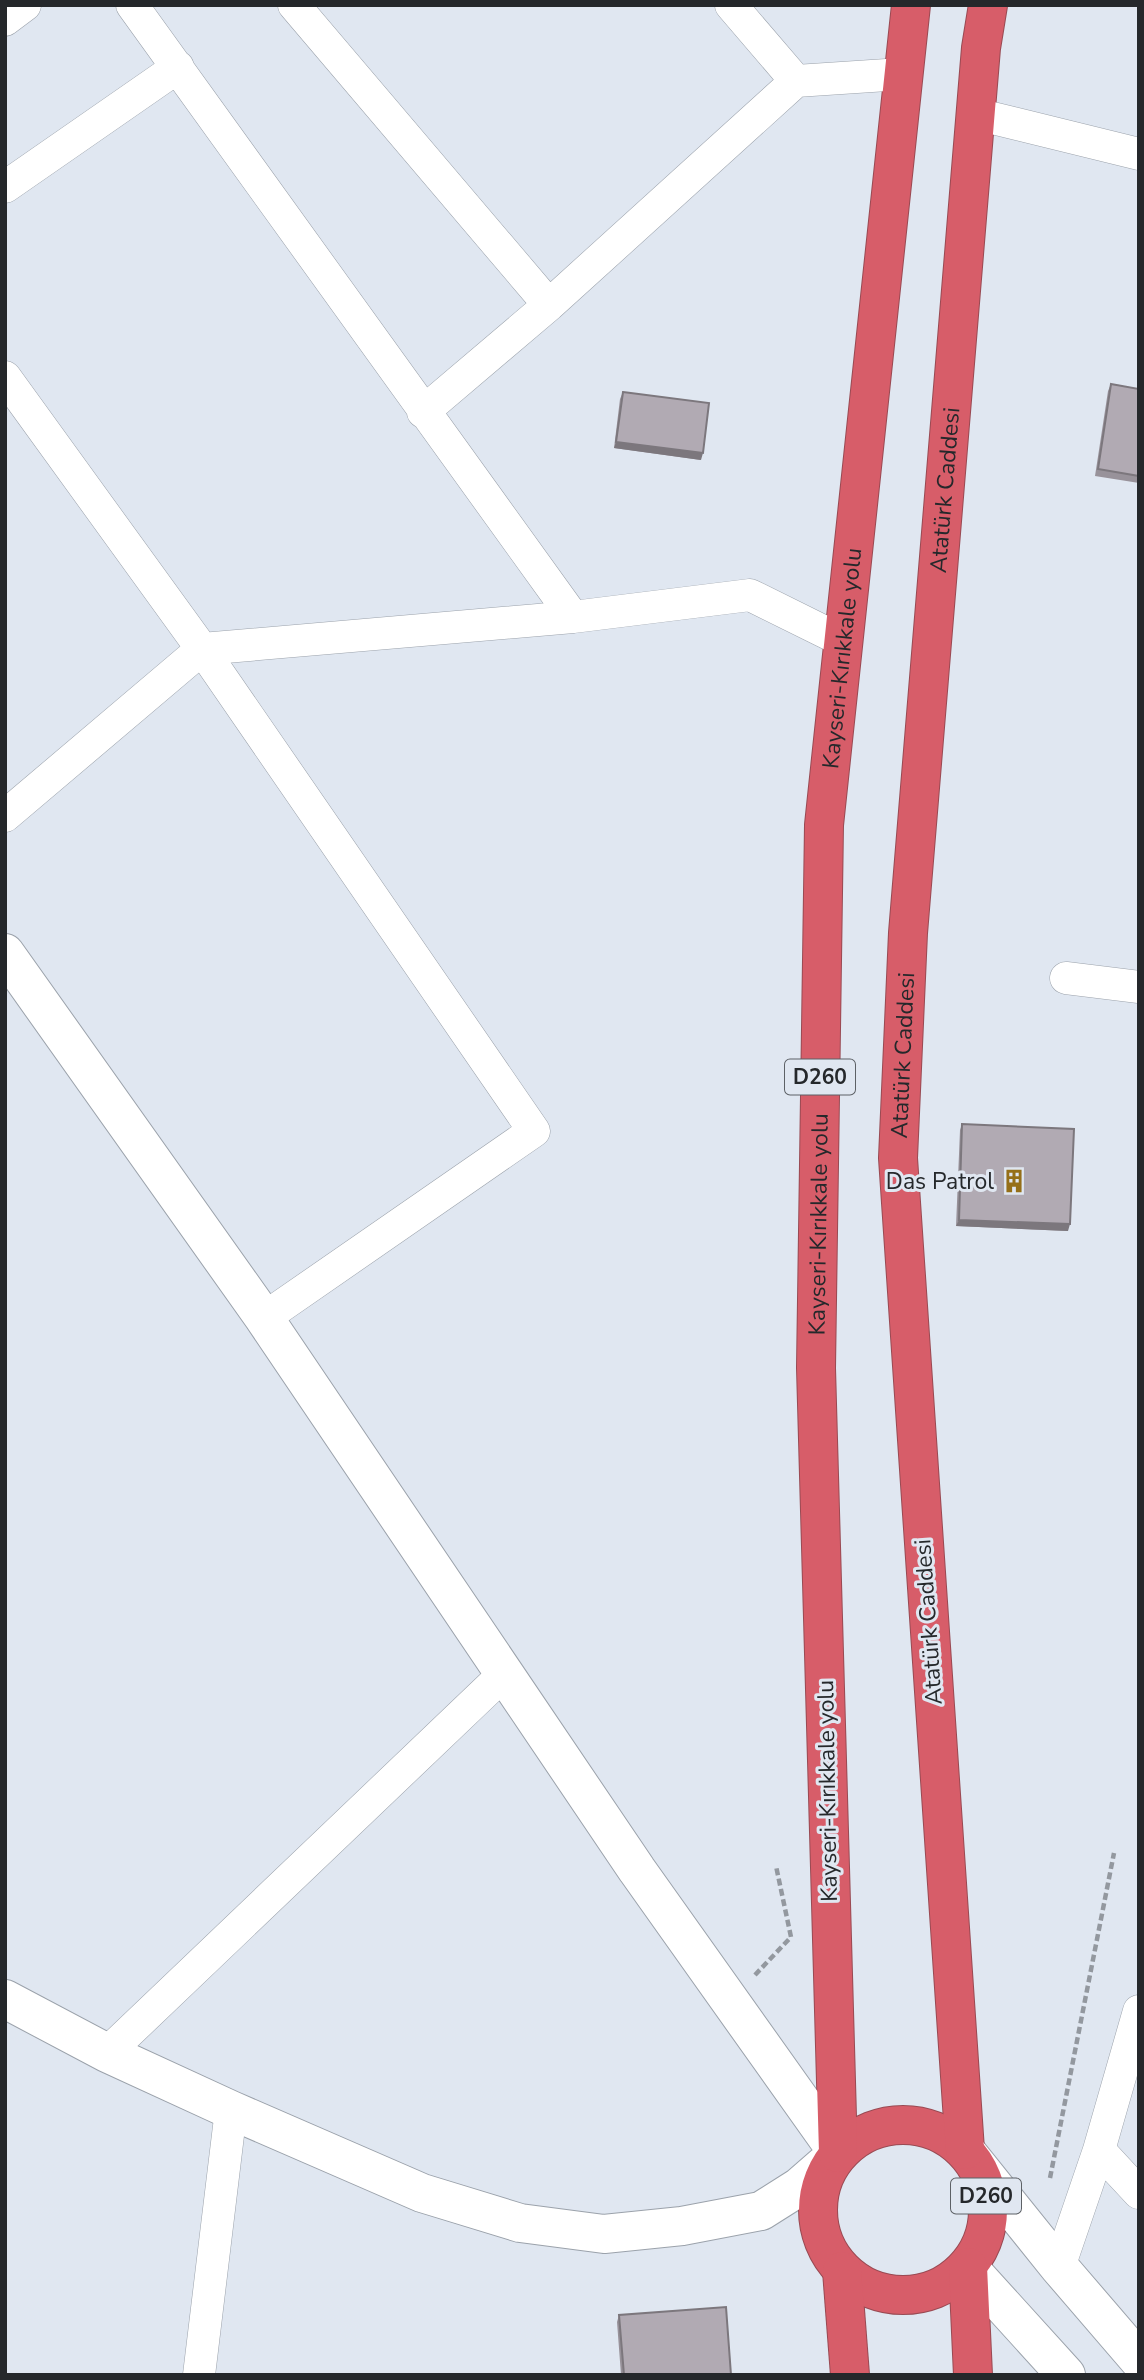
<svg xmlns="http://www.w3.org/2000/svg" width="1144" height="2380" font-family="'Nunito Sans',sans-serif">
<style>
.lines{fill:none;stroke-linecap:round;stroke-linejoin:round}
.street-casing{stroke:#9ba2ab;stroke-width:33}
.secondary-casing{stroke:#9ba2ab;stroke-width:40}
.highway-casing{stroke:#994a53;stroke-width:40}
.path{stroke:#93989f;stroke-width:4.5;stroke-dasharray:7 3.5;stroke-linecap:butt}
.street{stroke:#fff;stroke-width:32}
.secondary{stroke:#fff;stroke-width:38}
.highway{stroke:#d75d69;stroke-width:38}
.wall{fill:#98929a}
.shaded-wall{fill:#7c777d}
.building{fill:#b1aab3;stroke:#7c777d;stroke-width:2}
.labels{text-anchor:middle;stroke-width:6;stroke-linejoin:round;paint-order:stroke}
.shield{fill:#e0e7f1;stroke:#5d6166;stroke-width:2}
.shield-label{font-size:21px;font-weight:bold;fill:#25282b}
.street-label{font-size:23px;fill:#25282b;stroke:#e0e7f1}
.poi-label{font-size:23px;fill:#25282b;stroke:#e0e7f1;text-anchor:end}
</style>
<rect width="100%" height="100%" fill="#e0e7f1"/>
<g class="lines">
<g class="street-casing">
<path id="street" d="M132 5 573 617
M294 5 549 305
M731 5 796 81 902 74
M5 20 25 5
M976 114 1139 154
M5 187 178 67
M5 377 202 649 534 1131 264 1318
M423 412 549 305 796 81
M5 816 202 649 573 617 750 595 843 641
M1066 978 1139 987
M107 2053 504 1674
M1099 2150 1139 2193
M1059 2267 1099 2150 1139 2011
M199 2375 231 2110"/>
</g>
<g class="secondary-casing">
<path id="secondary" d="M5 953 264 1318 637 1870 838 2153 799 2187 761 2211 682 2226 604 2234 520 2223 422 2193 231 2110 107 2053 5 1999
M965 2150 1059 2267 1139 2360
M968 2267 1066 2375"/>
</g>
<g class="highway-casing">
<g id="highway">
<circle cx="903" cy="2210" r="85"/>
<path id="s1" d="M965 2150 898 1158 908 933 981 48 988 5"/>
<path id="s2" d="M838 2153 816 1368 824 825 911 5"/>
<path d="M968 2267 973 2375"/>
<path d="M842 2271 850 2375"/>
</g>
</g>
<path class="path" d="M755 1975 791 1937 776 1866
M1050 2178 1114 1853"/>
<use href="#street" class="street"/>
<use href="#secondary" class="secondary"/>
<use href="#highway" class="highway"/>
</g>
<path class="wall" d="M1111 384 1139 389V483L1095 476 1108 391Z
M623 392 701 460 614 448 620 399Z
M962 1124 1068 1231 956 1226 960 1130Z
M619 2315 731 2375H621L617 2322Z"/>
<path class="shaded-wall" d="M616 442 703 453 701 460 614 448Z
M959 1220 1070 1224 1068 1231 956 1226Z"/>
<path class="building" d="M1111 384 1139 389V476L1098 469Z
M623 392 709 403 703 453 616 442Z
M962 1124 1074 1129 1070 1224 959 1220Z
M726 2307 731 2375H624L619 2315Z"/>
<defs>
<g id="building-bare" transform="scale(1.89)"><path d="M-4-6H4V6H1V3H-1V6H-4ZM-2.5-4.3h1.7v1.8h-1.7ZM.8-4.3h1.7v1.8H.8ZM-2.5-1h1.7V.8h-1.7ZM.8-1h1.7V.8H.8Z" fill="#956f18" stroke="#e0e7f1" stroke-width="2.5" paint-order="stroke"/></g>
</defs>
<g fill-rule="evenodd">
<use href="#building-bare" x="1014" y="1181"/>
</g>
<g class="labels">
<g class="shield">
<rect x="785" y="1059.5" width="70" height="35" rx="5"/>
<rect x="951" y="2178.5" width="70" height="35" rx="5"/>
</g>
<g class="shield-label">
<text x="820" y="1084">D260</text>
<text x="986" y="2203">D260</text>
</g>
<g class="street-label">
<text dy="8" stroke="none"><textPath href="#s1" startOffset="1664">Atatürk Caddesi</textPath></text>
<text dy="8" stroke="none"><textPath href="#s2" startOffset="1496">Kayseri-Kırıkkale yolu</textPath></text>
<text dy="8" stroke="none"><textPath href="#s1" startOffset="1097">Atatürk Caddesi</textPath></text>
<text dy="8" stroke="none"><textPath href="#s2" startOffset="929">Kayseri-Kırıkkale yolu</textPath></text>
<text transform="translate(928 1622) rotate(-94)" y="8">Atatürk Caddesi</text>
<text transform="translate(827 1791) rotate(-91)" y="8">Kayseri-Kırıkkale yolu</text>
</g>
<g class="poi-label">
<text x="994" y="1189">Das Patrol</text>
</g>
</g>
<rect width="1144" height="2380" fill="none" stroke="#25282b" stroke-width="14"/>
</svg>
